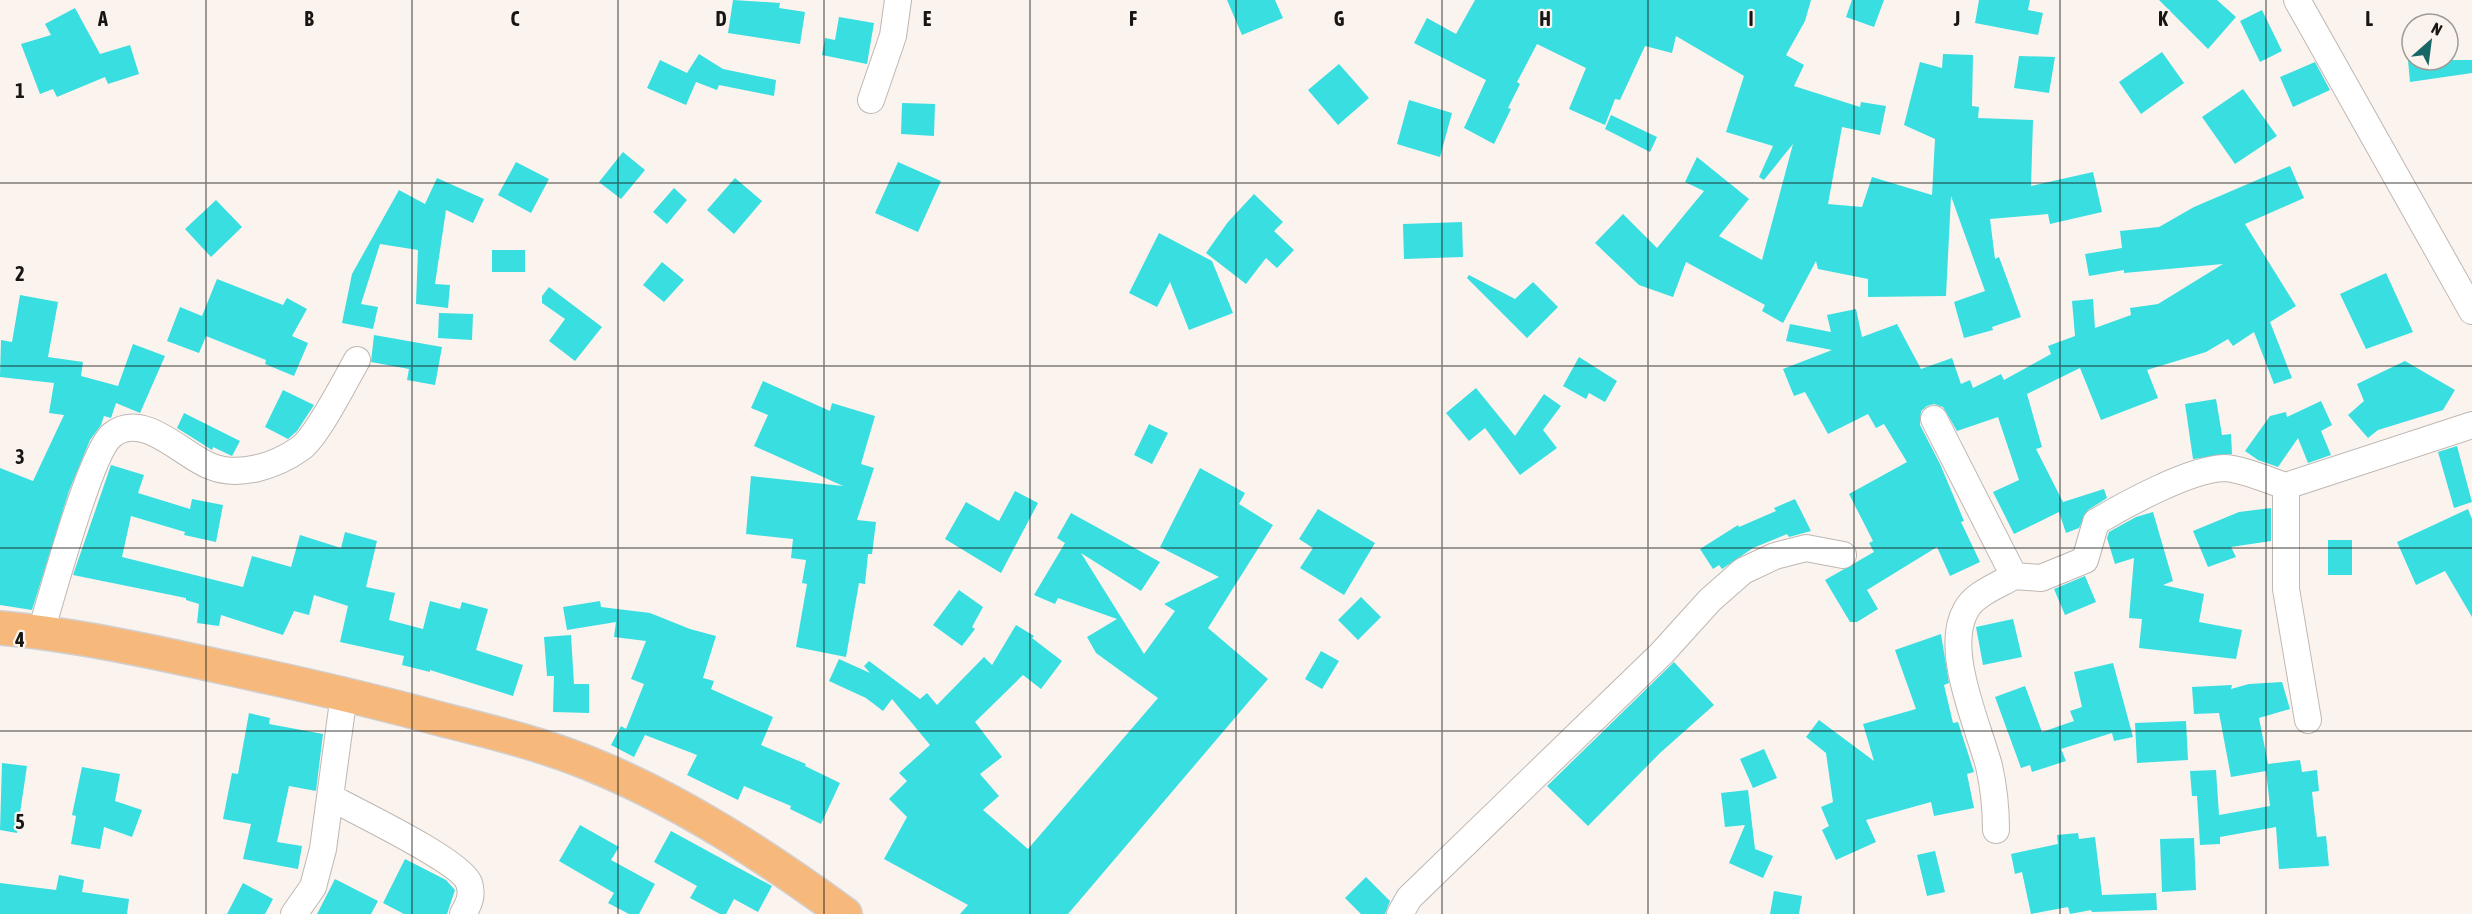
<svg xmlns="http://www.w3.org/2000/svg" width="2472" height="914" font-family="'Asap Condensed',sans-serif">
<style>
.building{fill:#38dee0}
.lines{fill:none;stroke-linecap:round;stroke-linejoin:round}
.minor-casing{stroke:#beb7b2;stroke-width:28}
.primary-casing{stroke:#d1d0d0;stroke-width:36}
.minor{stroke:#fff;stroke-width:26}
.primary{stroke:#f7b87b;stroke-width:33}
.grid{fill:none;stroke:#181614;stroke-width:1.5;stroke-opacity:0.55}
.grid-label{font-size:20px;text-anchor:middle;font-weight:bold;fill:#181614;stroke:#fbf3ee;stroke-width:4.5;stroke-linejoin:round;paint-order:stroke}
</style>
<rect width="100%" height="100%" fill="#fbf3ee"/>
<path class="building" d="M733 0 780 3 779 8 805 12 800 44 728 33Z
M1227 0H1275L1283 18 1242 35Z
M1475 0H1811L1805 21 1786 55 1804 65 1794 86 1860 107 1861 102 1886 106 1880 135 1842 127 1828 204 1862 207 1872 177 1932 195 1935 139 1904 125 1920 62 1942 68 1943 54 1973 55 1972 106 1979 107 1978 118 2033 120 2031 186 2093 172 2102 212 2050 224 2048 214 1990 219 1995 259 1999 257 2021 317 1992 327 1993 330 1964 338 1954 302 1985 291 1951 196 1946 296 1868 297V279L1818 269 1816 261 1783 323 1762 311 1765 305 1686 262 1673 297 1639 285 1595 243 1623 214 1657 248 1704 191 1685 182 1697 157 1749 199 1719 236 1762 260 1793 144 1764 180 1759 177 1773 146 1726 132 1744 76 1676 36 1672 53 1645 46 1620 100 1615 99 1605 125 1569 109 1586 68 1537 44 1517 82 1520 84 1508 108 1511 109 1494 144 1464 128 1486 80 1414 43 1427 18 1456 34Z
M1852 0H1884L1874 27 1846 17Z
M1979 0H2030L2028 10 2043 13 2038 35 1975 23Z
M2159 0H2217L2236 17 2208 49Z
M75 8 100 54 130 45 139 74 108 84 105 77 57 97 53 89 40 94 21 44 51 35 45 24Z
M2262 10 2282 51 2260 62 2240 21Z
M839 17 874 23 867 64 822 55 825 38 835 40Z
M2162 52 2184 83 2141 114 2119 82Z
M699 54 723 69 776 80 774 96 719 85 717 90 696 82 686 105 647 88 660 60 687 73Z
M2019 56 2055 57 2049 93 2014 88Z
M2408 60H2472V73L2410 82Z
M2315 62 2330 90 2293 107 2280 77Z
M1339 64 1369 98 1338 125 1308 90Z
M2243 89 2277 136 2235 164 2202 117Z
M1409 100 1452 113 1440 157 1397 144Z
M902 103 935 104 934 136 901 134Z
M1611 115 1657 137 1650 152 1605 129Z
M623 152 645 170 621 199 599 182Z
M516 162 549 179 531 213 498 195Z
M898 162 941 181 918 232 875 213Z
M2290 166 2304 198 2245 224 2296 306 2270 322 2292 378 2274 384 2254 332 2233 346 2228 339 2206 352 2147 370 2158 398 2101 420 2080 368 2027 394 2042 447 2036 449 2063 502 2104 489 2107 498 2088 510 2079 528 2066 533 2059 512 2014 534 1993 492 2019 480 1998 417 1957 431 1943 407 1934 404 1927 406 1921 411 1920 425 1940 464 1964 521 1961 522 1980 562 1950 576 1937 547 1867 590 1878 609 1857 622H1850L1825 580 1874 552 1869 543 1873 541 1849 494 1907 462 1884 424 1876 428 1868 414 1828 434 1805 392 1794 396 1783 369 1832 350 1786 341 1790 324 1831 332 1827 315 1856 309 1862 337 1897 324 1921 369 1952 358 1961 384 1970 380 1973 388 2001 374 2004 380 2051 354 2048 346 2075 336 2072 301 2093 299 2095 328 2131 315 2130 308 2158 304 2223 264 2124 273V270L2089 276 2085 254 2122 248 2120 231 2159 227 2194 207Z
M437 178 484 199 473 223 446 210 435 284 450 285 448 308 416 304 418 250 380 244 361 304 378 307 373 329 342 323 352 274 399 190 425 204Z
M735 178 762 201 734 234 707 210Z
M674 188 687 200 667 224 653 212Z
M1254 194 1283 222 1274 231 1294 250 1277 268 1266 258 1246 284 1206 253 1228 222Z
M216 200 242 227 211 257 185 229Z
M1462 222 1463 257 1404 259 1403 224Z
M1159 233 1212 261 1233 313 1189 330 1170 282 1157 307 1129 293Z
M492 250H525V272H492Z
M662 262 684 280 664 302 643 285Z
M2386 273 2413 332 2366 349 2340 294Z
M1469 275 1515 299 1533 282 1558 307 1527 338 1467 278Z
M217 279 283 305 287 298 307 309 292 336 308 343 294 376 265 364 266 360 206 336 199 353 167 341 180 307 202 316Z
M549 287 602 327 575 361 549 341 565 319 542 303V296Z
M20 295 58 302 48 357 83 362 81 376 118 386 133 344 165 356 140 413 116 403 111 418 104 416 101 425 90 440 69 491 32 610 0 605V468L33 481 64 415 49 413 54 383 0 377 1 340 12 342Z
M439 313 473 314 472 340 438 338Z
M374 335 442 347 435 385 407 380 409 369 371 362Z
M1579 357 1617 381 1605 402 1589 393 1586 399 1563 386Z
M2405 361 2455 390 2443 410 2378 430 2368 438 2348 415 2364 401 2357 384Z
M763 381 830 411 832 403 875 416 861 464 874 468 857 520 876 522 872 554H868L865 584 859 583 846 657 796 647 807 584 802 583 806 560 791 558 793 539 746 534 751 476 843 486 754 446 768 415 751 408Z
M1476 388 1515 436 1544 394 1561 406 1543 430 1557 448 1520 475 1485 428 1469 441 1446 413Z
M283 390 314 405 297 431 288 439 265 427Z
M2216 399 2222 435 2231 434 2232 454 2193 459 2185 404Z
M2321 401 2332 425 2321 431 2331 455 2308 463 2298 438 2278 467 2258 460 2245 451 2270 416 2286 412 2287 417Z
M184 413 240 441 232 456 213 447 212 450 177 428Z
M1149 424 1168 433 1152 464 1134 455Z
M2457 446 2472 502 2454 508 2438 452Z
M111 465 144 475 138 493 190 509 192 499 223 505 216 542 184 535 185 532 131 516 122 557 243 587 252 556 291 567 300 535 341 548 345 532 377 541 366 587 395 593 389 620 423 629 430 601 460 609 462 602 488 609 476 650 523 665 513 696 430 670V672L402 665 404 656 340 642 348 606 314 595 309 615 294 611 283 635 221 615 219 626 197 623 199 604 186 600V598L73 575Z
M1200 468 1245 493 1239 504 1273 525 1208 628 1268 679 1068 914H960L968 905 884 859 907 817 889 799 907 781 899 773 930 745 892 699 883 711 866 698 829 681 839 659 870 673 864 666 869 661 920 699 927 693 937 705 984 657 992 665 1016 625 1034 636 1032 638 1062 661 1041 689 1023 675 975 722 1002 757 980 774 999 796 983 810 1028 849 1158 698 1096 653 1087 637 1117 619 1058 598 1055 604 1034 595 1065 543 1057 538 1071 513 1160 562 1141 591 1081 553 1144 654 1175 611 1164 604 1219 577 1160 547Z
M1015 491 1038 503 1001 573 945 539 966 502 999 521Z
M1795 499 1811 531 1789 537 1787 534 1753 548 1722 569 1719 565 1713 569 1700 549 1738 525 1739 527 1776 511 1774 508Z
M2271 508V541L2231 547 2236 557 2208 567 2193 531 2239 512Z
M1318 509 1375 543 1344 595 1300 568 1313 548 1299 539Z
M2468 509 2472 519V617L2445 571 2416 585 2397 542Z
M2153 512 2173 581 2163 585 2204 594 2199 622 2242 630 2236 659 2139 648 2142 619 2129 618 2134 558 2115 564 2107 538 2109 532 2116 528 2136 517Z
M2328 540H2352V575H2328Z
M2085 576 2096 602 2065 615 2054 589Z
M959 590 983 607 972 627 975 629 962 646 933 625Z
M1361 597 1381 617 1358 640 1338 620Z
M600 601 601 607 650 613 690 629 716 636 703 678 714 681 711 689 773 717 761 745 806 764 805 766 840 783 821 824 790 809 791 806 744 786 738 800 687 775 697 755 645 735 634 757 611 745 621 726 626 729 644 684 631 679 646 641 614 637 616 622 567 630 563 607Z
M2013 619 2022 657 1983 665 1976 627Z
M1941 634 1949 683 1944 685 1953 723 1958 722 1974 772 1967 774 1974 808 1934 816 1931 802 1866 820 1876 842 1836 860 1822 830 1829 826 1821 807 1833 802 1826 753 1806 737 1819 720 1874 761 1863 724 1916 709 1895 650Z
M571 635 574 684H589V713L553 712 554 676H547L544 637Z
M1321 651 1339 661 1322 689 1305 679Z
M1674 662 1714 705 1660 753 1588 826 1547 786Z
M2113 663 2133 737 2114 741 2112 733 2061 749 2066 761 2032 772 2030 765 2021 768 1995 697 2025 686 2042 732 2074 721 2070 711 2082 707 2074 672Z
M2282 682 2290 709 2259 718 2268 764 2300 760 2302 772 2317 770 2319 791 2312 792 2317 837 2326 836 2329 866 2279 869 2276 827 2220 837V844L2200 845 2197 796H2192L2190 771 2216 770 2219 815 2270 806 2266 771 2231 777 2219 713 2194 714 2192 687 2232 685 2231 689 2249 684Z
M249 713 270 718 269 724 323 734 316 791 289 786 277 842 302 846 298 869 243 859 251 824 223 819 232 773 238 774Z
M2186 721 2188 760 2137 763 2135 723Z
M1764 749 1777 778 1753 788 1740 759Z
M2 763 27 766 17 833 0 830Z
M82 767 120 774 115 801 142 810 132 837 104 827 100 849 71 844 76 816 72 815Z
M1748 790 1755 849 1773 856 1763 878 1729 863 1745 825 1725 827 1721 793Z
M580 825 619 847 611 860 655 884 639 914H629L608 903 614 893 559 861Z
M671 831 772 886 758 912 734 899 726 914H720L690 898 697 886 654 862Z
M2078 833 2079 839 2095 837 2102 895 2156 893 2157 910 2092 912 2091 910 2070 914 2068 907 2031 914 2022 872 2015 874 2011 854 2058 844 2057 835Z
M2194 838 2196 890 2162 892 2160 839Z
M1935 851 1945 892 1927 896 1917 855Z
M405 859 446 880 455 890 447 914H404L383 903Z
M59 875 84 880 82 892 129 899 127 914H0V883L56 890Z
M1366 877 1390 901 1385 914H1361L1345 898Z
M335 879 378 901 371 914H317Z
M243 883 273 899 265 914H227Z
M1774 891 1802 896 1799 914H1770Z"/>
<g class="lines">
<g class="minor-casing">
<path id="minor" d="M2297 0 2472 311
M871 100 893 36 898 0
M1934 419 2014 576 2041 578 2085 560 2096 522C2126 504 2190 469 2224 468 2240 468 2270 481 2286 486
M41 632C51 598 91 451 112 435 143 410 182 455 210 466 239 478 276 466 301 448 318 435 345 381 357 360
M2308 720 2286 589V486L2472 425
M332 798C357 812 461 861 469 883 473 895 469 904 463 914
M1996 830C1996 808 1994 788 1989 766 1978 725 1943 649 1966 610 1974 594 1999 585 2014 576
M294 914 313 887 323 849 344 694
M1400 914 1409 898 1662 653 1710 600 1743 571 1775 556 1806 548 1843 555"/>
</g>
<g class="primary-casing">
<path id="primary" d="M0 628C90 636 180 658 268 677 327 690 386 704 444 720 492 732 541 744 588 763 680 800 765 856 845 914"/>
</g>
<use href="#minor" class="minor"/>
<use href="#primary" class="primary"/>
</g>
<path class="grid" d="M206 0V914M412 0V914M618 0V914M824 0V914M1030 0V914M1236 0V914M1442 0V914M1648 0V914M1854 0V914M2060 0V914M2266 0V914M0 183H2472M0 366H2472M0 548H2472M0 731H2472"/>
<g class="grid-label">
<text x="103" y="26">A</text>
<text x="309" y="26">B</text>
<text x="515" y="26">C</text>
<text x="721" y="26">D</text>
<text x="927" y="26">E</text>
<text x="1133" y="26">F</text>
<text x="1339" y="26">G</text>
<text x="1545" y="26">H</text>
<text x="1751" y="26">I</text>
<text x="1957" y="26">J</text>
<text x="2163" y="26">K</text>
<text x="2369" y="26">L</text>
<text x="20" y="98">1</text>
<text x="20" y="281">2</text>
<text x="20" y="464">3</text>
<text x="20" y="647">4</text>
<text x="20" y="829">5</text>
</g>
<g transform="translate(2430 42) rotate(28)"><circle r="28" fill="#fbf3ee" stroke="#a09b97" stroke-width="1.5"/>
<path d="M0-4.5L10 22L0 15L-10 22Z" fill="#186767"/>
<text y="-9" font-size="16" font-weight="bold" text-anchor="middle" fill="#181614">N</text>
</g>
</svg>
